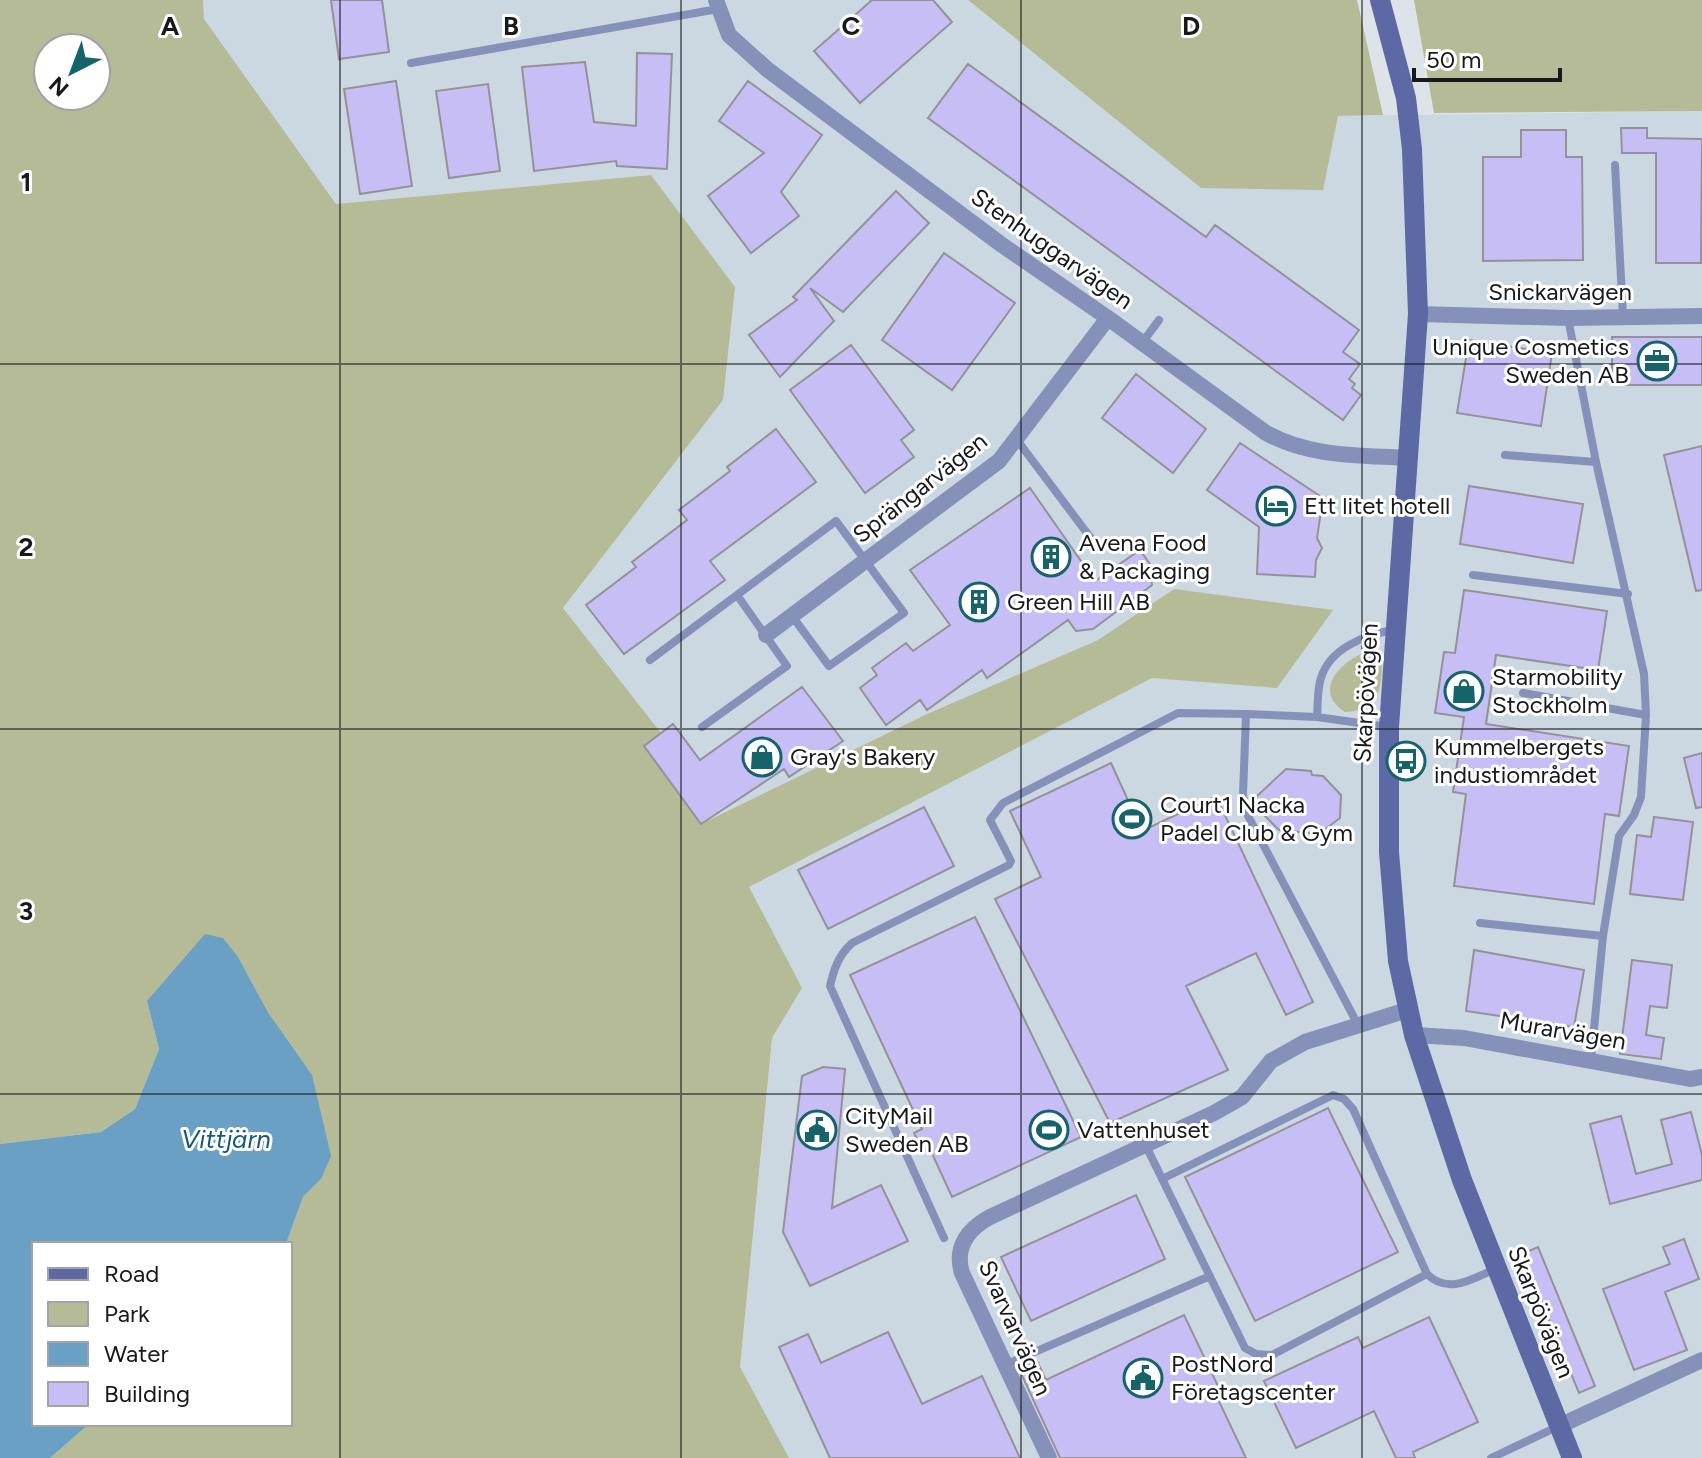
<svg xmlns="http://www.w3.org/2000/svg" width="1702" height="1458" font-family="Figtree,sans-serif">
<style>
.built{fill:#cbd8e2}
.green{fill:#b5ba97;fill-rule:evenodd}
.water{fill:#69a0c4}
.building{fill:#c8bef6;stroke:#939298;stroke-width:2}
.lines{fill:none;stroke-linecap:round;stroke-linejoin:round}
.lane{stroke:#8691ba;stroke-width:8}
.street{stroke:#8691ba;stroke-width:16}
.secondary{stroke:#5c69a4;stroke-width:20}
.grid{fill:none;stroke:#17191b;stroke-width:2;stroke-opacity:0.55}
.labels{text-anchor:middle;stroke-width:6;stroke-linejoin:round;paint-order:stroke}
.street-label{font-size:24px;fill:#17191b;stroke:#fff}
.poi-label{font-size:24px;fill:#17191b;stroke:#fff;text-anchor:start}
.water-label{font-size:26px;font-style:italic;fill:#16577c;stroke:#fff}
.grid-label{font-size:26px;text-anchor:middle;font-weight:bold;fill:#17191b;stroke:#fff;stroke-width:6;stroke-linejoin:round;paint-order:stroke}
</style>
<rect width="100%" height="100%" fill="#dde3e8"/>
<path class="built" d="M203 0H968L1201 188 1338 116 1702 111V1458H789L740 1367 772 1038 802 988 748 887 1152 678 1277 687 1174 589 1098 640 927 714 701 824 644 746 660 733 563 608 723 400 651 175 336 204 203 19Z"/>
<path class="green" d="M0 0H203L204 19 336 204 651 175 735 287 723 400 563 608 661 733 644 747 701 824 927 714 1098 640 1174 589 1333 610 1277 688 1152 678 749 887 802 988 772 1038 740 1367 789 1458H50L89 1424H290V1244H286L303 1197 321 1179 269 1014 238 957 147 1001 159 1049 135 1109 101 1132 0 1144ZM48 48H96V96H48Z
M968 0H1357L1383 115 1338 116 1323 190 1201 188Z
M1414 0H1702V111L1434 113Z
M1370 651 1382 654C1382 684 1382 711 1345 712 1310 691 1344 657 1370 651Z"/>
<path class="water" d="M205 934 223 938 238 957 269 1014 312 1075 331 1156 321 1179 303 1197 286 1244H34V1424H89L50 1458H0V1144L101 1132 135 1109 159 1049 147 1001Z"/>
<path class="building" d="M331 0H382L389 52 339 59Z
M872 0H933L952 22 860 103 814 51Z
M637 53 672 54 667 169 617 166 616 161 534 171 522 67 585 62 594 122 636 126Z
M968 64 1206 237 1215 225 1359 330 1343 352 1360 364 1349 379 1355 384 1352 388 1361 395 1343 420 928 118Z
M396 81 412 186 360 194 344 89Z
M748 81 822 135 781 192 799 216 751 253 708 196 764 153 719 121Z
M488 84 500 171 449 178 436 91Z
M1621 128H1647V138L1702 139 1701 263H1656V153H1622Z
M1521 130H1566V157H1582L1583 260 1483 261V157H1521Z
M896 191 929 223 843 312 810 288 834 321 780 377 749 335 797 300 793 297Z
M944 253 1015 303 952 390 882 340Z
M1612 337H1702V385H1612Z
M1469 340 1552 353 1541 426 1457 413Z
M851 345 914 430 901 440 914 457 865 493 790 390Z
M1136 374 1206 429 1173 473 1102 418Z
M776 429 816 482 710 561 725 580 624 654 586 605 636 567 632 562 687 520 679 510 730 471 727 467Z
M1240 443 1323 498 1317 538 1322 548 1316 560 1315 577 1257 574 1259 527 1207 490Z
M1702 446V590L1696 591 1664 455Z
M1469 486 1583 504 1573 563 1460 544Z
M1030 488 1095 581 1140 550 1150 564 1152 585 1093 629 1076 631 1068 620 987 678 982 670 927 710 920 700 886 725 860 688 877 675 872 668 906 643 913 651 950 625 910 570Z
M1464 590 1607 611 1598 670 1496 655 1486 724 1629 746 1619 816 1605 814 1594 904 1454 886 1466 794 1453 792 1464 717 1435 713 1444 652 1455 653Z
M802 687 843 741 789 777 784 769 701 824 644 746 673 724 700 760Z
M1702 753V807L1696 808 1684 758Z
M1111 763 1142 831 1216 796 1313 1002 1286 1015 1256 953 1186 986 1228 1070 1110 1123 995 899 1041 877 1010 811Z
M1286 769 1311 771 1312 775 1323 776 1341 795 1340 818 1319 834 1279 830 1262 813 1256 812V797Z
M924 807 954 866 828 929 798 870Z
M1654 817 1693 822 1683 900 1630 894 1637 835 1651 837Z
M975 917 1081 1137 952 1197 930 1149 923 1152 914 1133 922 1129 850 975Z
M1474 950 1584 970 1574 1027 1466 1011Z
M1632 960 1672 965 1667 1008 1650 1006 1646 1035 1664 1038 1661 1059 1620 1054Z
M823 1067 845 1069 832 1208 881 1185 908 1241 810 1286 783 1232 802 1076Z
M1328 1108 1398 1252 1255 1321 1185 1177Z
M1691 1112 1702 1155V1180L1610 1204 1590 1124 1621 1116 1636 1174 1672 1164 1661 1120Z
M1136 1195 1165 1259 1031 1321 1001 1257Z
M1684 1239 1699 1279 1665 1292 1687 1350 1634 1370 1603 1289 1670 1264 1663 1247Z
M1538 1247 1595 1386 1579 1393 1522 1254Z
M1184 1315 1218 1386 1213 1389 1246 1458H1060L1019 1369 1037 1361 1046 1380Z
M1429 1317 1478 1422 1413 1452 1415 1458H1396L1374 1411 1296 1448 1264 1381 1358 1337 1363 1348Z
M888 1332 922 1404 982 1376 1020 1458H830L779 1347 808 1334 821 1363Z"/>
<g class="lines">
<path class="lane" d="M411 63 718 9
M1615 165 1623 316
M1142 343 1159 320
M1017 440 1093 541
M1505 455 1596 462 1568 318
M1473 575 1628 594
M737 595 836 521 904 613 829 666 792 616
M650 660 737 595 787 666 702 727
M1523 693 1646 715
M1317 717C1318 705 1317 690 1321 678 1330 648 1365 635 1393 630
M1480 923 1603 936
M1358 1025 1246 812 1243 795 1246 714 1317 717 1388 727
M1591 1060 1603 936 1619 836 1634 815 1641 797 1646 715 1644 674 1596 462
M1146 1146 1245 1348 1256 1354 1272 1355 1427 1274C1448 1295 1472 1279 1495 1269
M1162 1179 1333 1095 1344 1099 1353 1109 1427 1274
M944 1238 830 986C834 969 838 956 852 943L1009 865 1011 861 990 820 1003 803 1178 713 1246 714
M1005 1365 1210 1276
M1491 1458 1559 1426"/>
<path class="street" d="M716 0 729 35 768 70 1002 245 1108 318 1266 433C1310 457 1358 455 1407 458
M1418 314 1568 318 1702 316
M766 635 999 461 1108 318
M1414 1035 1464 1038 1690 1079 1702 1077
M1559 1426 1702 1360
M1049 1458 962 1273C954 1247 968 1229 990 1217L1214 1113 1242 1097 1271 1061 1305 1042 1407 1010"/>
<path class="secondary" d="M1380 0 1406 98 1412 149 1418 314 1389 727V852L1398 961 1414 1035 1462 1180 1572 1458"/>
</g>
<path class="grid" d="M340 0V1458M681 0V1458M1021 0V1458M1362 0V1458M0 364H1702M0 729H1702M0 1094H1702"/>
<defs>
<g id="office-ring" transform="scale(2)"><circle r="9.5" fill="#fff" stroke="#16646a" stroke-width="1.5"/><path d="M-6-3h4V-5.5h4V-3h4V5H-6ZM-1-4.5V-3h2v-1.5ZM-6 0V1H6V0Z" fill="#16646a"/></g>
<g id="hotel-ring" transform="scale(2)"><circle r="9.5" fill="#fff" stroke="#16646a" stroke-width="1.5"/><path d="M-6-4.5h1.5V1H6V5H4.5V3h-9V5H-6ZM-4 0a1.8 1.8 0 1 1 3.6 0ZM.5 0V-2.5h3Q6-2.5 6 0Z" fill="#16646a"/></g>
<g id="building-ring" transform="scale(2)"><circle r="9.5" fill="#fff" stroke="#16646a" stroke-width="1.5"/><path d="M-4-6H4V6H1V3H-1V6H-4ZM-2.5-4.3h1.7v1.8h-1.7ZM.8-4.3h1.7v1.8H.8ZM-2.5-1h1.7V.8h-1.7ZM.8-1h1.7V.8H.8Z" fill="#16646a"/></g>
<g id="shop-ring" transform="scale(2)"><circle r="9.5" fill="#fff" stroke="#16646a" stroke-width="1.5"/><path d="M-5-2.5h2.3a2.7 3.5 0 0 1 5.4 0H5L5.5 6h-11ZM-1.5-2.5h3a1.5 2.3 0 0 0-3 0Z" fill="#16646a"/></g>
<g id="bus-ring" transform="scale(2)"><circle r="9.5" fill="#fff" stroke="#16646a" stroke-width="1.5"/><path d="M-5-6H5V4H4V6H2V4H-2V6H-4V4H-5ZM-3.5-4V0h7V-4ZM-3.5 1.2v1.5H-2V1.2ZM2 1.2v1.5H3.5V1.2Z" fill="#16646a"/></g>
<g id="stadium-ring" transform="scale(2)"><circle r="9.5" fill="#fff" stroke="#16646a" stroke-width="1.5"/><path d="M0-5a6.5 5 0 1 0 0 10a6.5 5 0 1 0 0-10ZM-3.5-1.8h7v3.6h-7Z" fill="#16646a"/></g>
<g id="civic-ring" transform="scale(2)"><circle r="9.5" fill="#fff" stroke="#16646a" stroke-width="1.5"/><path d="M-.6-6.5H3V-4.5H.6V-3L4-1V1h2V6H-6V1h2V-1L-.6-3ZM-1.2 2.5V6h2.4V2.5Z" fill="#16646a"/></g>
</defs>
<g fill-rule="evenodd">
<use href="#office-ring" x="1657" y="361"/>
<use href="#hotel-ring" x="1276" y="506"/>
<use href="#building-ring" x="1051" y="557"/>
<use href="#building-ring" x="979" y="602"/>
<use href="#shop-ring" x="1464" y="691"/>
<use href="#shop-ring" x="762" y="757"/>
<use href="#bus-ring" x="1406" y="761"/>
<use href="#stadium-ring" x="1132" y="819"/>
<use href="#civic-ring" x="817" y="1130"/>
<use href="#stadium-ring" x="1049" y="1130"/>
<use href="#civic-ring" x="1143" y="1378"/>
</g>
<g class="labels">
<g class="street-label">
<text transform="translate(1052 249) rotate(35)" y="8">Stenhuggarvägen</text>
<text x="1560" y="300">Snickarvägen</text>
<text transform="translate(920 488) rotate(-38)" y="8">Sprängarvägen</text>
<text transform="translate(1366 693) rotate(-87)" y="8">Skarpövägen</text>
<text transform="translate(1563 1031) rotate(10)" y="8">Murarvägen</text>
<text transform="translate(1541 1312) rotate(68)" y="8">Skarpövägen</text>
<text transform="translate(1015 1328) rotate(66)" y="8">Svarvarvägen</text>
</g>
<g class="poi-label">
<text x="1629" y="355" text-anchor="end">Unique Cosmetics<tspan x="1629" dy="28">Sweden AB</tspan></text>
<text x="1304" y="514">Ett litet hotell</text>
<text x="1079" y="551">Avena Food<tspan x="1079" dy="28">&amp; Packaging</tspan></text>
<text x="1007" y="610">Green Hill AB</text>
<text x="1492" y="685">Starmobility<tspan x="1492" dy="28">Stockholm</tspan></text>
<text x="1434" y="755">Kummelbergets<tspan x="1434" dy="28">industiområdet</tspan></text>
<text x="790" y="765">Gray's Bakery</text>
<text x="1160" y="813">Court1 Nacka<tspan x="1160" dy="28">Padel Club &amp; Gym</tspan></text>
<text x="845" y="1124">CityMail<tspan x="845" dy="28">Sweden AB</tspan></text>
<text x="1077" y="1138">Vattenhuset</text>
<text x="1171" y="1372">PostNord<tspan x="1171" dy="28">Företagscenter</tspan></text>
</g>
<g class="water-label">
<text x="226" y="1148">Vittjärn</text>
</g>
</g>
<g class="grid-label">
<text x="170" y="35">A</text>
<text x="511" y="35">B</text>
<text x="851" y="35">C</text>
<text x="1191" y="35">D</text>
<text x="26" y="191">1</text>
<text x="26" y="556">2</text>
<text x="26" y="920">3</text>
</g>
<rect x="32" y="1242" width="260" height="184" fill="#ffffff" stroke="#a2a3a4" stroke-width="2"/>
<rect x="48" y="1268" width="40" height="12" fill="#5c69a4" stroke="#a2a3a4" stroke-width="2"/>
<text x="104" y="1282" font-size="24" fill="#17191b">Road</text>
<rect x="48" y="1302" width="40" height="24" fill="#b5ba97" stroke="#a2a3a4" stroke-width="2"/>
<text x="104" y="1322" font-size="24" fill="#17191b">Park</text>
<rect x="48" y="1342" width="40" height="24" fill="#69a0c4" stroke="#a2a3a4" stroke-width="2"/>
<text x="104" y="1362" font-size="24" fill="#17191b">Water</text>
<rect x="48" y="1382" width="40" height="24" fill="#c8bef6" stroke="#a2a3a4" stroke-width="2"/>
<text x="104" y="1402" font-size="24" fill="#17191b">Building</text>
<g transform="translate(72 72) rotate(222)"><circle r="38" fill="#ffffff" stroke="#a2a3a4" stroke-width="2"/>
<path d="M0-6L14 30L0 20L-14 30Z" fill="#16646a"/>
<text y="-12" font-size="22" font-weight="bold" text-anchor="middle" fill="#17191b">N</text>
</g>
<path d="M1414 68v12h146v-12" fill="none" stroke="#17191b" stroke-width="4"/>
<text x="1426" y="68" font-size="24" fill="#17191b" stroke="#ffffff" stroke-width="6" paint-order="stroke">50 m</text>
</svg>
